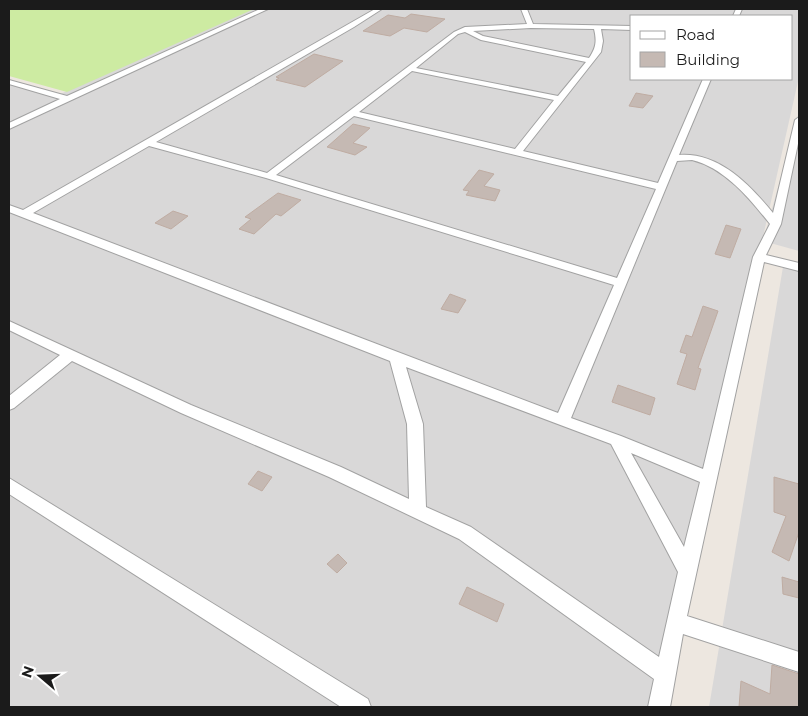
<svg xmlns="http://www.w3.org/2000/svg" width="808" height="716" font-family="Montserrat,sans-serif">
<style>
.residential{fill:#d9d8d8;fill-rule:evenodd}
.grass{fill:#cdeba2}
.building{fill:#c5b9b3;stroke:#bfaca2}
.lines{fill:none;stroke-linecap:round;stroke-linejoin:round}
.minor-casing{stroke:#a2a2a2;stroke-width:2}
.minor{fill:#fff;fill-rule:evenodd}
</style>
<rect width="100%" height="100%" fill="#ede7e0"/>
<path class="residential" d="M253 9H799V77L657 707H9V80L58 95ZM632 16H792V79H632Z
M799 112V251L763 241Z
M784 261 799 265V707H709Z"/>
<path class="grass" d="M9 9H254L67 92 9 76Z"/>
<path class="building" d="M411 14 445 19 427 32 404 28 390 36 363 31 388 15 405 18Z
M314 54 343 61 305 87 276 80 279 78 276 77Z
M636 93 653 96 643 108 629 106Z
M353 124 370 128 353 143 367 147 355 155 327 147Z
M479 170 494 174 484 186 500 190 495 201 466 195 469 191 463 190Z
M278 193 301 200 281 216 276 214 254 234 239 229 251 219 245 217Z
M173 211 188 216 171 229 155 223Z
M726 225 741 229 730 258 715 254Z
M450 294 466 300 458 313 441 309Z
M703 306 718 311 698 368 701 369 695 390 677 384 687 354 680 352 686 335 692 337Z
M618 385 655 398 650 415 612 402Z
M258 471 272 477 262 491 248 484Z
M774 477 799 484V532L789 561 772 552 786 516 774 512Z
M338 554 347 563 337 573 327 564Z
M782 577 799 582V598L783 594Z
M467 587 504 604 497 622 459 604Z
M772 665 799 674V707H739L741 681 770 694Z"/>
<g class="lines">
<g class="minor-casing">
<path id="minor" d="M260 9H268L9 129V123L60 99 9 84V80L67 96Z
M375 9H382L354 27 156 142 267 173 454 32 465 27 527 24 521 9H527L533 24 632 26V30L601 29 603 41 601 52 523 151 658 183 703 79H711L679 155C719 152 750 185 773 213L795 120 799 117V139L781 224 766 255 799 263V271L764 262 687 616 799 652V672L683 634 670 707H648L654 679 459 539 329 477 181 413 72 361 14 408 9 410V396L60 355 9 330V321L191 405 341 467 409 499 407 424 390 361 9 212V205L23 210ZM531 28 594 29C597 41 596 48 589 58L483 36 473 31ZM465 32 481 40 586 62 558 96 416 68 458 34ZM412 71 554 100 515 149 359 112ZM354 116 656 189 617 278 276 175ZM149 146 266 178 614 285 558 413 33 213ZM692 160C725 168 750 199 770 224L753 257 703 469 621 436 571 418 677 161ZM406 367 611 444 678 572 659 657 471 527 426 507 423 424ZM631 453 700 482 684 547Z
M736 9H742L739 16H733Z
M9 478 368 699 371 707H341L9 494Z"/>
</g>
<use href="#minor" class="minor"/>
</g>
<rect width="808" height="716" fill="none" stroke="#1b1b1b" stroke-width="20"/>
<rect x="630" y="15" width="162" height="65" fill="#ffffff" stroke="#a4a4a4"/>
<rect x="640" y="31" width="25" height="8" fill="#ffffff" stroke="#a4a4a4"/>
<text x="676" y="40" font-size="15" fill="#1b1b1b">Road</text>
<rect x="640" y="52" width="25" height="15" fill="#c5b9b3" stroke="#a4a4a4"/>
<text x="676" y="65" font-size="15" fill="#1b1b1b">Building</text>
<g transform="translate(40 676) rotate(289)" stroke="#ffffff" stroke-width="4" paint-order="stroke">
<path d="M0-4L9 19L0 12L-9 19Z" fill="#1b1b1b"/>
<text y="-8" font-size="14" font-weight="bold" text-anchor="middle" fill="#1b1b1b">N</text>
</g>
</svg>
